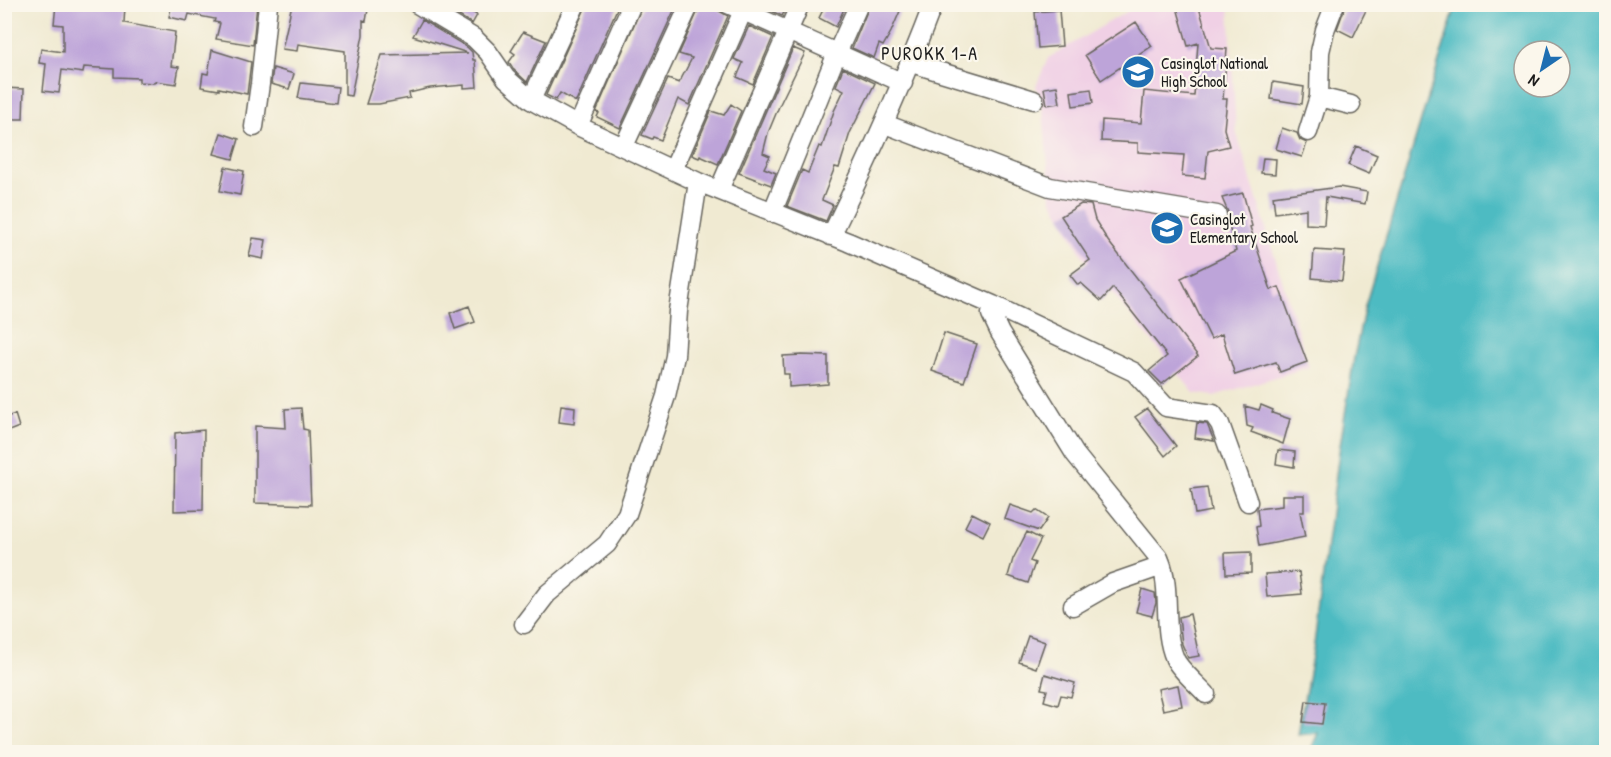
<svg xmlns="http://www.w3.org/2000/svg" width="1611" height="757" font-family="'Patrick Hand',sans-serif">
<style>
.built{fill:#f0d0e5}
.water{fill:#4dbbc2;stroke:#346c6f;stroke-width:1.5;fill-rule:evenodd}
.building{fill:#bda4d9}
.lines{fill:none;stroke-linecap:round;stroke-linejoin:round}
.minor-casing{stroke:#66645c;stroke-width:21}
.minor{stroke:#fff;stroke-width:18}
.labels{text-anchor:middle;stroke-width:4.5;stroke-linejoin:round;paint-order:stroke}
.poi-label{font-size:16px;fill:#1c1c1c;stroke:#fbf7ec;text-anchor:start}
.neighbourhood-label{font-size:18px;letter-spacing:1.5px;fill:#1c1c1c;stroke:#fbf7ec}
</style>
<rect width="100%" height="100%" fill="#fbf7ec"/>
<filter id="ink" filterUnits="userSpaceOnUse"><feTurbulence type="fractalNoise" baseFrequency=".0167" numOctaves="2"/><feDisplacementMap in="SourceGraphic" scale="12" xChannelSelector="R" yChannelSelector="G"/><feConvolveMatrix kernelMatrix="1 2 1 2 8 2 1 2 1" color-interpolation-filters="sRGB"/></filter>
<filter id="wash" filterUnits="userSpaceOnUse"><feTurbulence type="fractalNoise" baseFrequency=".008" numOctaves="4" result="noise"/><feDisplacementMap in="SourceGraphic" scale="24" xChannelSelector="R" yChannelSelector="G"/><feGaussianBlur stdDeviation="1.35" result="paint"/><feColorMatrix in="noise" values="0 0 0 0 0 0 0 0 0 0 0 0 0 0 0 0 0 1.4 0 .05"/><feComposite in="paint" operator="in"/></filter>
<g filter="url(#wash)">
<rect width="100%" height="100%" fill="#f0ead2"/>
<path class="built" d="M1138 5H1229L1236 131 1309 367 1214 396 1194 393 1083 257 1051 198 1043 111 1036 86 1048 58Z"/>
<path class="water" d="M1456 5H1606V752H1310L1318 733 1298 735 1314 645 1339 452 1354 358 1365 306ZM1524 51H1560V87H1524Z"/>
<g id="blocks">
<path class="building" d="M56 4 125 6 124 23 175 32 171 66 179 67 176 84 155 81 154 83 139 82V78L114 77V69L84 67 83 73 62 70 59 93 43 91 46 64 39 63 41 49 63 52V25L54 24Z
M172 4H257L253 45 216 39 220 23 214 22 215 19 189 14 187 21 169 17Z
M292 4H369L366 21 363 20V35L351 96 345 95V51L298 44 297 51 282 49Z
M440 4H457L477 15 472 24Z
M587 4H619L576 102 560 93 556 100 546 95Z
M643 4H677L620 128 597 117 599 113 596 112Z
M701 4H717L719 11 728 16 689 105 678 99 661 140 653 137 652 139 642 135 668 79 679 83 692 58 679 54Z
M757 4H788L782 16Z
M826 4H846L836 27 819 18Z
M870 4H903L891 32 883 46 879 44 874 58 852 48Z
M1176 4H1198L1211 48 1227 49 1223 99H1227L1224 129 1229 146 1208 151 1205 178 1182 176 1184 155 1138 152V143L1101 141 1102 120 1141 123 1144 91 1194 96 1198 43 1188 46Z
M1346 4H1369L1353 37 1337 29Z
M1059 10 1062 46 1038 48 1035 12Z
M422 20 467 47 472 52 473 60H475L477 87 464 88V85L430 88 409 93 410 98 379 104H366L382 55 468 53 413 36Z
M1136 22 1152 46 1101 80 1085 55Z
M749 26 773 37 753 84 737 77 743 63 734 59Z
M523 32 546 41 527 82 514 70 509 62 515 54 511 51Z
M793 48 805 53 780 104 768 133 763 153 770 156 764 168 776 173 771 185 739 173Z
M212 50 251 62 247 94 219 88V90L201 87 203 73 208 74Z
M273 68 294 74 289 89 271 84Z
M843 68 875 83 850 133 839 168 835 167 822 200 833 205 826 221 787 206 802 170 808 173 819 146 822 147 834 111 844 90 836 86Z
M1273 82 1304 87 1302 104 1271 99Z
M301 83 338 87 336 103 298 98Z
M1057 86 1060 103 1047 105 1044 88Z
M4 88 24 89 23 119H4Z
M1091 89 1093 103 1073 106 1071 92Z
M731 104 741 111 718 164 700 156 699 158 692 155 711 111 724 115Z
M1282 128 1297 133 1300 140 1307 143 1302 157 1276 149Z
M221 133 239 139 233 159 214 154Z
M1356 146 1377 155 1369 174 1348 165Z
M1263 158 1276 159 1275 174 1261 173Z
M225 167 244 171 240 195 220 191Z
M1339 187 1367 192 1365 204 1326 197 1324 225 1306 224V209L1275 213 1273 196Z
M1243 193 1252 226 1250 227 1271 290 1279 287 1307 362 1280 372 1276 362 1235 375 1222 334 1211 339 1181 278 1236 251 1227 219 1228 212 1222 198Z
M1081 204 1091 205 1095 220 1108 241 1198 356 1162 384 1149 371 1167 356 1113 288 1101 301 1081 283 1078 285 1070 275 1090 260 1061 216Z
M253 238 266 240 263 259 249 256Z
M1314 250 1345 252 1342 281 1312 278Z
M469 306 475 322 455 329 450 313Z
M944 333 977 344 964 382 932 371Z
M802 355 828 356V384L789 387V374H784L783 356Z
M561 405 575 407 574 424 559 422Z
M1261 405 1273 410 1272 413 1290 419 1283 444 1251 432 1253 428 1247 426 1245 406 1259 410Z
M301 408 303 429 308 430 311 505 255 503V426L286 428 285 409Z
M1147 409 1176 446 1165 456 1135 417Z
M15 414 19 427 4 433V418Z
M1197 423 1207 424 1214 441 1195 438Z
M204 430 203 510 174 511 175 433Z
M1278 450 1295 452 1294 467 1276 464Z
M1207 487 1211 511 1195 514 1191 489Z
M1282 495H1304V512H1300L1305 537 1259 546 1256 527 1259 526 1257 509 1282 506Z
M1010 505 1033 513 1036 510 1048 518 1039 531 1005 519Z
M972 513 990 522 983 536 965 527Z
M1027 532 1041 539 1030 561 1035 563 1028 583 1008 576 1013 559Z
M1251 552V573L1226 574 1225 553Z
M1299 572 1302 594 1267 597 1265 574Z
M1142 589 1155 593 1156 603 1152 616 1136 612Z
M1190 614 1199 656 1188 658 1182 644 1179 617Z
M1028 636 1045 642 1036 668 1019 662Z
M1045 674 1075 683 1071 697 1061 695 1058 705 1044 701 1047 690 1041 689Z
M1178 685 1182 706 1163 710 1158 689Z
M1306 701 1325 703 1322 724 1303 722Z"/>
</g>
</g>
<g filter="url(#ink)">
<use href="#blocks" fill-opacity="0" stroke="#66645c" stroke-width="1.5"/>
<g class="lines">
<g class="minor-casing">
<path id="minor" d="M417 4 474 38 488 52 506 78 531 100 578 126 698 182 848 242 993 305 1134 372 1166 407 1213 414 1220 424 1248 502
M728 4 903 83
M911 63 1034 100
M1319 97 1351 105
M531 100 576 4
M885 124 1050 187 1217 215
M578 126 632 4
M254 127 260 84 268 4
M1308 132 1319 97 1320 52 1325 30 1335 4
M624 146 690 4
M673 170 746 4
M719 190 800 4
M772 213 837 53 859 4
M831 236C868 160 903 84 933 4
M993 305 991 314 1000 333 1075 454 1159 558C1173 590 1161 627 1175 659 1180 670 1198 685 1206 694
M1073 606 1113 583 1162 566
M524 624 547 594 607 544 627 514 666 396 675 356 678 311 698 182"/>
</g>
<use href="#minor" class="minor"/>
</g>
</g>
<defs>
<g id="school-disc" transform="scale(1.725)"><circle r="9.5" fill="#1f6fb2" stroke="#fbf7ec"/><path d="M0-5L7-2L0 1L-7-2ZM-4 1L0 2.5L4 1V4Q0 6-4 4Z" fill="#fff"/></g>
</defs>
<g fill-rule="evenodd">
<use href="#school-disc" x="1138" y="72"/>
<use href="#school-disc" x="1167" y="228"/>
</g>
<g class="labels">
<g class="poi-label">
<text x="1161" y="69">Casinglot National<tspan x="1161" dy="18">High School</tspan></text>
<text x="1190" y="225">Casinglot<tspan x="1190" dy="18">Elementary School</tspan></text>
</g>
<g class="neighbourhood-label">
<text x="930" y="60">PUROKK 1-A</text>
</g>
</g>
<rect width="1611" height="757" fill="none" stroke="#fbf7ec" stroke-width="24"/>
<g transform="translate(1542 69) rotate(215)"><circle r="28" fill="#fbf7ec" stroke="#a29f99" stroke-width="1.5"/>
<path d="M0-4.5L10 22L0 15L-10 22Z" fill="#1f6fb2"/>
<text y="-9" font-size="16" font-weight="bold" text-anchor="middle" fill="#1c1c1c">N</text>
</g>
</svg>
